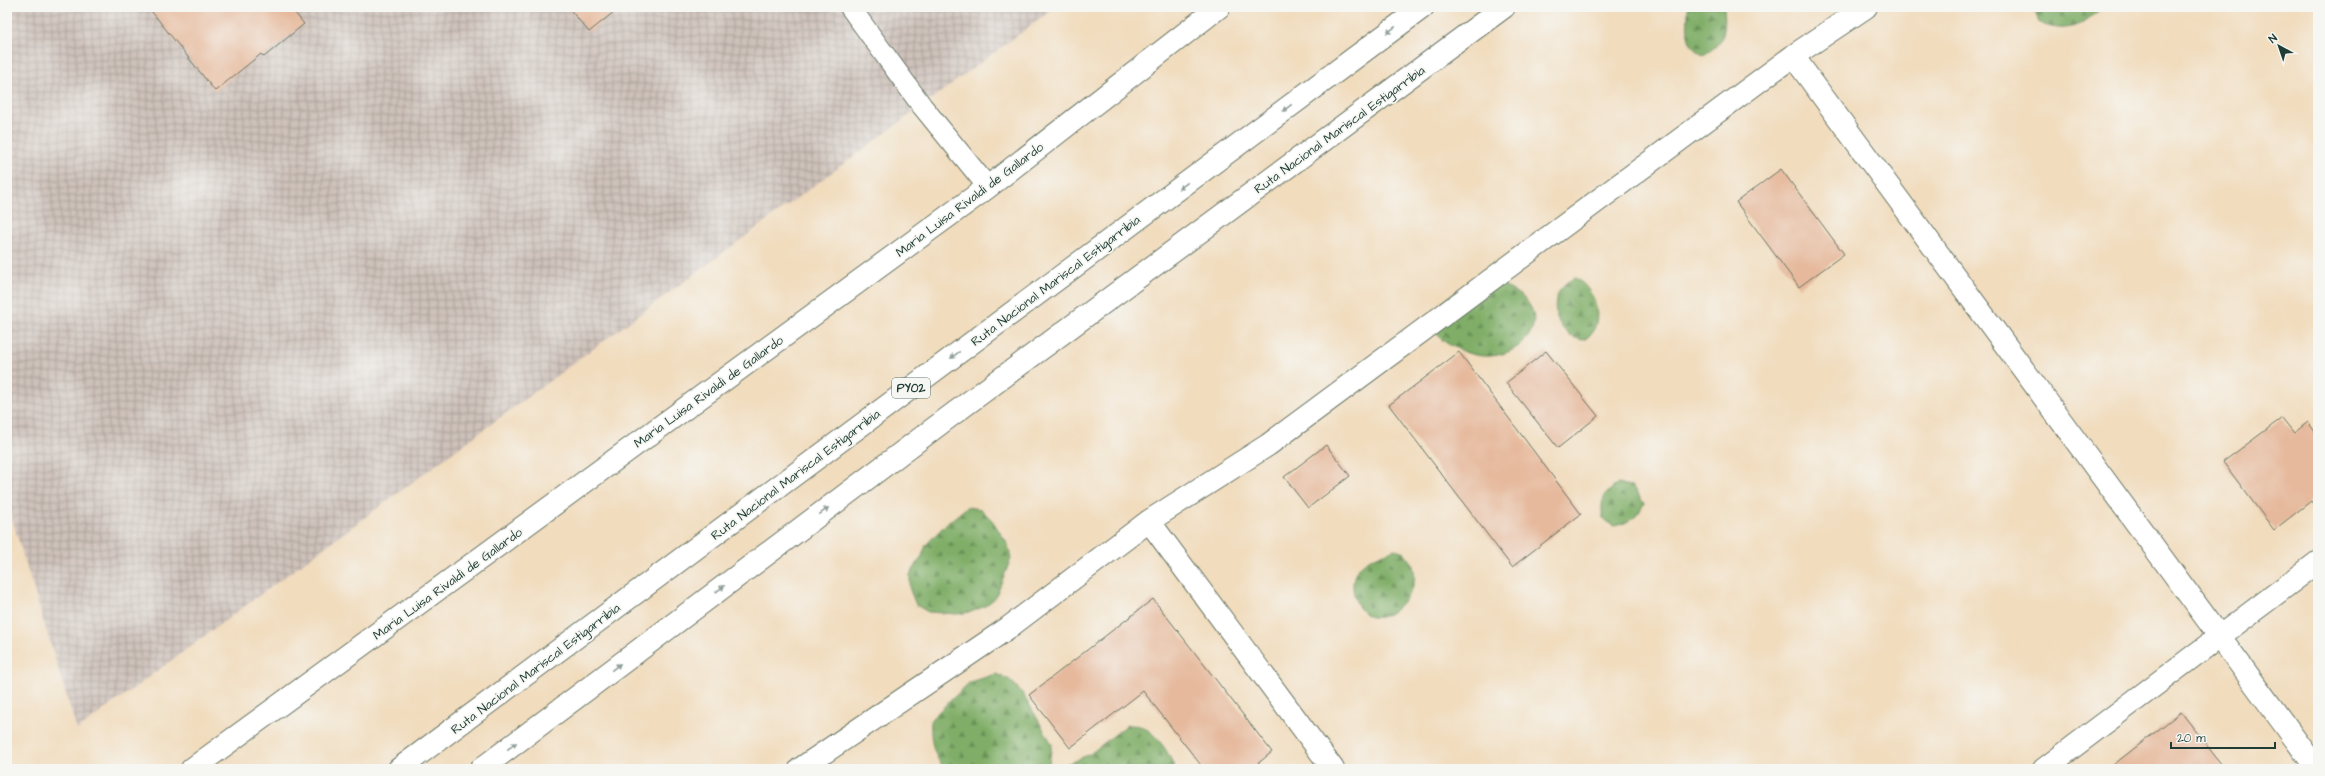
<svg xmlns="http://www.w3.org/2000/svg" width="2325" height="776" font-family="'Architects Daughter',sans-serif">
<style>
.industrial{fill:url(#industrial-grid)}
.forest{fill:url(#forest-firs);stroke:#50764e}
.building{fill:#e6b99c}
.lines{fill:none;stroke-linecap:round;stroke-linejoin:round}
.service-casing{stroke:#687564;stroke-width:22}
.minor-casing{stroke:#687564;stroke-width:24}
.trunk-casing{stroke:#687564;stroke-width:24}
.service{stroke:#fff;stroke-width:20}
.minor{stroke:#fff;stroke-width:22}
.trunk{stroke:#fff;stroke-width:22}
.oneway{fill:#8f9e9a}
.labels{text-anchor:middle;stroke-width:3.5;stroke-linejoin:round;paint-order:stroke}
.shield{fill:#f6f6f2;stroke:#60746d;stroke-width:1}
.shield-label{font-size:12px;font-weight:bold;fill:#1f3d34}
.street-label{font-size:13px;fill:#1f3d34;stroke:#f6f6f2}
</style>
<defs>
<pattern id="industrial-grid" width="8" height="8" patternUnits="userSpaceOnUse"><rect width="8" height="8" fill="#cec1ba"/><path d="M0 4h8M4 0v8" fill="none" stroke="#a79e98"/></pattern>
<pattern id="forest-firs" width="22" height="20" patternUnits="userSpaceOnUse"><rect width="22" height="20" fill="#80ae67"/><path d="M5 1l3.5 6h-7zM16 11l3.5 6h-7z" fill="#688f56"/></pattern>
</defs>
<rect width="100%" height="100%" fill="#f6f6f2"/>
<filter id="ink" filterUnits="userSpaceOnUse"><feTurbulence type="fractalNoise" baseFrequency=".025" numOctaves="2"/><feDisplacementMap in="SourceGraphic" scale="8" xChannelSelector="R" yChannelSelector="G"/><feConvolveMatrix kernelMatrix="1 2 1 2 8 2 1 2 1" color-interpolation-filters="sRGB"/></filter>
<filter id="wash" filterUnits="userSpaceOnUse"><feTurbulence type="fractalNoise" baseFrequency=".012" numOctaves="4" result="noise"/><feDisplacementMap in="SourceGraphic" scale="16" xChannelSelector="R" yChannelSelector="G"/><feGaussianBlur stdDeviation="0.9" result="paint"/><feColorMatrix in="noise" values="0 0 0 0 0 0 0 0 0 0 0 0 0 0 0 0 0 1.4 0 .05"/><feComposite in="paint" operator="in"/></filter>
<g filter="url(#wash)">
<rect width="100%" height="100%" fill="#f1dcbd"/>
<path class="industrial" d="M7 7H1056L77 730 7 503Z"/>
<path class="forest" d="M1688 7H1724C1726 30 1725 44 1703 55 1683 45 1688 27 1688 7Z
M2034 7H2101C2083 27 2065 34 2039 23Z
M1575 278C1596 288 1607 326 1584 340 1553 337 1543 290 1575 278Z
M1496 284C1575 307 1515 382 1454 347 1442 341 1436 337 1435 323 1435 292 1471 286 1496 284Z
M1618 484 1632 486 1644 503C1638 518 1630 522 1615 526L1603 519C1600 501 1603 494 1618 484Z
M967 507 981 509 992 520 1008 545 1011 559 995 598 985 606 971 612 957 614 928 612 916 605 910 590V575L922 556 926 545 944 526Z
M1395 549 1402 551 1412 562C1414 569 1416 578 1413 586 1408 599 1389 621 1372 617 1355 614 1347 582 1358 569 1367 558 1383 554 1395 549Z
M996 674 1010 680 1023 694 1052 744 1049 764 1042 769H945C932 755 930 737 931 719L970 682Z
M1127 725C1132 725 1139 725 1143 727 1158 735 1170 754 1175 769H1055L1090 754Z"/>
<g id="blocks">
<path class="building" d="M148 7H290L304 24 264 57 261 54 215 91Z
M568 7H620L589 32Z
M1781 169 1844 254 1799 287 1736 202Z
M1546 351 1598 416 1558 448 1506 383Z
M1459 352 1581 514 1512 567 1389 405Z
M2282 418 2294 433 2308 422 2318 436V510L2311 501 2274 530 2223 462Z
M1326 445 1350 476 1308 508 1284 477Z
M1153 599 1272 752 1251 769H1204L1143 691 1070 748 1029 695Z
M2181 712 2225 769H2108Z"/>
</g>
</g>
<g filter="url(#ink)">
<use href="#blocks" fill-opacity="0" stroke="#687564" stroke-width="1"/>
<g class="lines">
<g class="service-casing">
<path id="service" d="M850 7 922 106 988 187"/>
</g>
<g class="minor-casing">
<path id="minor" d="M1793 56 2317 769
M1149 521 1333 769
M192 769 988 187 1219 7
M800 769 1008 628 1149 521 1268 445 1793 56 1866 7
M2044 769 2318 562"/>
</g>
<g class="trunk-casing">
<path id="trunk" d="M399 769 1423 7
M481 769 949 417 1504 7"/>
</g>
<use href="#service" class="service"/>
<use href="#minor" class="minor"/>
<use href="#trunk" class="trunk"/>
</g>
<defs><path id="oneway-solid" d="M-6-.8H1V-3.2L6.5 0L1 3.2V.8H-6Z"/></defs>
<g class="oneway">
<use href="#oneway-solid" transform="translate(1391 30) rotate(143)"/>
<use href="#oneway-solid" transform="translate(1287 108) rotate(143)"/>
<use href="#oneway-solid" transform="translate(1183 186) rotate(143)"/>
<use href="#oneway-solid" transform="translate(955 355) rotate(143)"/>
<use href="#oneway-solid" transform="translate(824 511) rotate(-37)"/>
<use href="#oneway-solid" transform="translate(720 589) rotate(-37)"/>
<use href="#oneway-solid" transform="translate(616 667) rotate(-37)"/>
<use href="#oneway-solid" transform="translate(512 746) rotate(-37)"/>
</g>
</g>
<g class="labels">
<rect class="shield" x="892" y="378" width="38" height="20" rx="3"/>
<g class="shield-label">
<text x="911" y="392">PY02</text>
</g>
<g class="street-label">
<text transform="translate(1339 129) rotate(-36)" y="5">Ruta Nacional Mariscal Estigarribia</text>
<text transform="translate(969 199) rotate(-37)" y="5">Maria Luisa Rivaldi de Gallardo</text>
<text transform="translate(1055 280) rotate(-37)" y="5">Ruta Nacional Mariscal Estigarribia</text>
<text transform="translate(708 391) rotate(-36)" y="5">Maria Luisa Rivaldi de Gallardo</text>
<text transform="translate(795 474) rotate(-37)" y="5">Ruta Nacional Mariscal Estigarribia</text>
<text transform="translate(447 583) rotate(-36)" y="5">Maria Luisa Rivaldi de Gallardo</text>
<text transform="translate(535 668) rotate(-37)" y="5">Ruta Nacional Mariscal Estigarribia</text>
</g>
</g>
<rect width="2325" height="776" fill="none" stroke="#f6f6f2" stroke-width="24"/>
<g transform="translate(2279 46) rotate(320)" stroke="#f6f6f2" stroke-width="3" paint-order="stroke">
<path d="M0-3L7 15L0 10L-7 15Z" fill="#1f3d34"/>
<text y="-6" font-size="11" font-weight="bold" text-anchor="middle" fill="#1f3d34">N</text>
</g>
<path d="M2171 742v6h104v-6" fill="none" stroke="#1f3d34" stroke-width="2"/>
<text x="2177" y="742" font-size="12" fill="#1f3d34" stroke="#f6f6f2" stroke-width="3" paint-order="stroke">20 m</text>
</svg>
